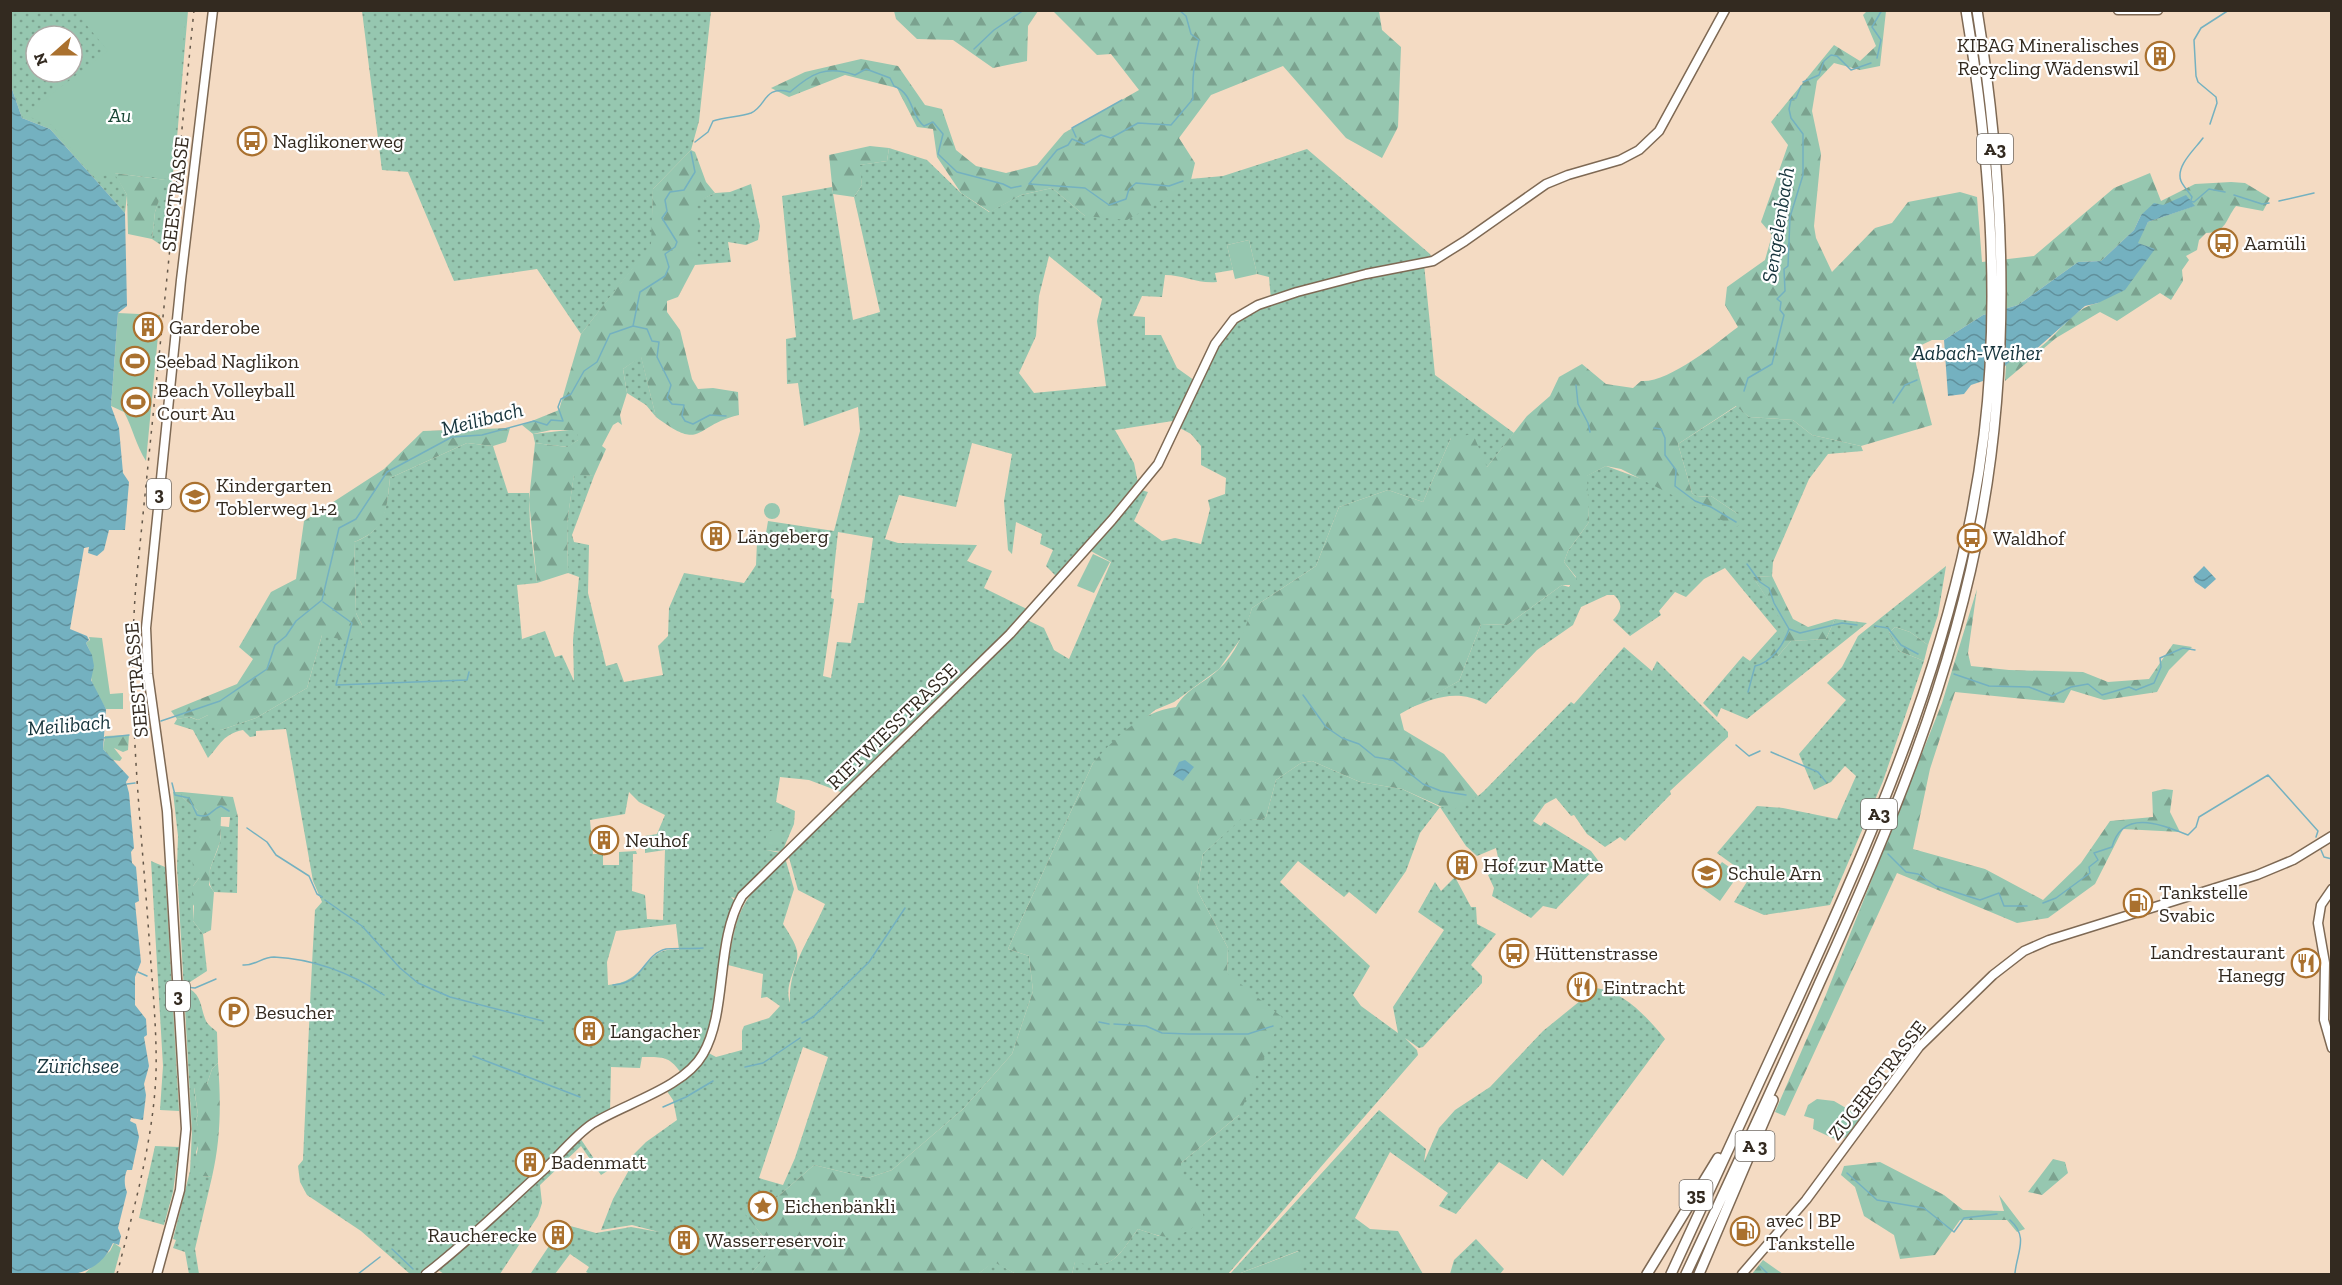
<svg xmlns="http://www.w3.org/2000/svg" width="2342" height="1285" font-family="'Zilla Slab',serif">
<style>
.grass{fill:url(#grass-dots);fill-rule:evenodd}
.forest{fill:url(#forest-firs)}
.park{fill:#96c7b0}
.water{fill:url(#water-waves)}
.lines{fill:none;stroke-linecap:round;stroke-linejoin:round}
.stream{stroke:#74b1c0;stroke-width:1.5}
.major-casing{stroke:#7e6954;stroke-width:11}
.highway-casing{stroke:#7e6954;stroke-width:12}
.major{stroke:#fff;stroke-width:8}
.highway{stroke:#fff;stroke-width:9}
.rail{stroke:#65584a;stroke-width:1.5;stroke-dasharray:3 6;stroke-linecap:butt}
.labels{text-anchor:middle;stroke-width:4.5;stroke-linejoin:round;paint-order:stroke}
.shield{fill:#fff;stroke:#706a63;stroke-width:1.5}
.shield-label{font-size:18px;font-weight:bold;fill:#332a20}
.poi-label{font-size:20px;fill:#332a20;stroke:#fff;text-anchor:start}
.park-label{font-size:20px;font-style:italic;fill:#194534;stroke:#fff}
.street-label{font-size:20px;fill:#332a20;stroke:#fff}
.water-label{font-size:21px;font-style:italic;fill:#17353d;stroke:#fff}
</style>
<defs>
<pattern id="grass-dots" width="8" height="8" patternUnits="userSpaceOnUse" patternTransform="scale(1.5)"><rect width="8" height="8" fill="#96c7b0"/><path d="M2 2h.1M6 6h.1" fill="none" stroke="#7ba28f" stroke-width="1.8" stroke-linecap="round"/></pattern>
<pattern id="forest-firs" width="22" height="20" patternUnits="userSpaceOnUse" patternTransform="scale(1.5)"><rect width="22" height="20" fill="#96c7b0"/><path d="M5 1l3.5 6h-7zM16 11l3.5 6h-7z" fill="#7ba28f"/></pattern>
<pattern id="water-waves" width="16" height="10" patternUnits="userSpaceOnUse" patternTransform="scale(1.5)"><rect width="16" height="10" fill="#74b1c0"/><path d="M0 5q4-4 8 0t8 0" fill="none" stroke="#60909c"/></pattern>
</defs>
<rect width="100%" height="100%" fill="#f4dbc3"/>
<path class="grass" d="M11 11H188L176 149 164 247 152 239 155 212 165 180 115 173 127 195 125 213 50 129 22 118 11 86ZM36 36H72V72H36Z
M362 11H711L699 121 691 150 653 189 652 244 581 334 537 269 454 281 408 172 382 170Z
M889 148 927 160 961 193 989 212 1021 195 1052 188 1085 216 1190 179 1223 176 1307 149 1430 254 1433 261 1424 264 1435 375 1514 433 1487 467 1451 438 1423 502 1388 490 1339 507 1316 566 1252 608 1244 634 1219 669 1174 702 1155 710 1093 763 1008 949 1029 956 1033 991 1012 1054 963 1109 892 1170 868 1178 814 1165 767 1206 752 1205 743 1210 772 1249 751 1274H590L586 1272 589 1267 570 1254 555 1274H533L531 1273 555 1237 559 1239 562 1234 559 1231 563 1224 596 1233 631 1227 659 1232 632 1225 601 1230 613 1199 629 1170 633 1155 646 1142 677 1120 673 1100 664 1087 682 1074C669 1056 664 1057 642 1057L640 1068 611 1067 610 1114 581 1127 557 1151 578 1135 601 1169 612 1162 615 1166 601 1175 581 1146 540 1185 542 1203 538 1216 500 1274H444L435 1268 426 1274H410L361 1231 307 1195 300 1182 298 1166 303 1160C307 1075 310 994 315 910L322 902 313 881 286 729 256 731V736L250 737 243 730C223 734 220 745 208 758L193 730 174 724 177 719 189 717 198 720 208 715 221 730 256 718 307 688 322 635 362 625 356 613 354 542C386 531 387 506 390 478L467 443 493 446 508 493H529L530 526 537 583 517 585 522 639 545 631 555 657 562 655 574 681 573 640 579 577 568 573 567 523 574 474 594 476 572 535 574 542 589 545 588 593 606 666 617 663 624 682 663 675 658 646 668 636 669 608 684 573 744 583 756 565 757 542 765 539 768 521 834 531 860 431 858 407 804 426 798 383 787 384 786 339 796 337 782 196 832 187 853 320 880 312 854 197 862 185 859 165 887 161ZM1249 240 1257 274 1269 277 1271 300 1228 325 1198 383 1177 368 1161 335H1145V317L1133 316 1142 296 1162 297 1165 275C1184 275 1198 284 1217 282L1215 273 1233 270 1227 245ZM1049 256 1102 299 1097 321 1106 386 1034 393 1019 373 1036 336 1039 296ZM1179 420 1178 427 1191 434 1201 446V465L1226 478 1225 494 1208 500 1210 509 1201 544 1175 538 1162 541 1134 521 1148 492 1141 490 1089 550 1111 562 1069 659 1054 650 1044 628 1027 620 788 854 798 890 825 904C811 938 788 965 790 1003 783 982 800 967 797 951 795 942 788 932 783 924L794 889 786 861 783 860C741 902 738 906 728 965L763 974 761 998 767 997 780 1006 769 1018 744 1026 742 1031V1050L716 1057 705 1051 710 1039 738 904 731 897 738 899 781 853 766 850 782 852 794 824 795 811 776 802 780 777 809 780 846 794 1031 611 984 588 992 571 967 561 977 545 898 543 885 539 899 495 956 507 972 443 1012 454 1004 501 1008 550 1012 554 1016 522 1042 534 1040 544 1053 550 1046 566 1060 580 1139 488 1134 463 1115 430ZM838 532 873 538 864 603H858L851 643 837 642 831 678 823 676 834 599 831 598ZM629 792 639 802 665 815 657 834 645 836V853L665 850 663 920 647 919 645 895 632 891 633 854H637L636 851 619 852V865H603V854H593L590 820 625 814ZM676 924 679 950C644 945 649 982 608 985L607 962 616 931ZM803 1047 828 1057 795 1158 783 1185 759 1178ZM685 1229 683 1236H685L688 1247 683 1248 682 1242 677 1243 675 1233Z
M751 184 760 226 758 240 746 245 728 242 731 262 695 265V202L715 193 730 192Z
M641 356 656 417 646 405 627 393 623 369Z
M1737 406 1749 417 1793 420 1812 435 1861 446 1863 451 1828 454 1809 479 1773 562 1772 576 1753 577 1787 628 1771 656H1778L1791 641 1826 639 1835 619 1867 623 1747 719 1721 708 1717 717 1703 703 1743 656 1750 661 1777 631 1725 568 1704 579 1686 597 1675 592 1659 611 1661 615 1630 636 1613 620C1621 611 1624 604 1614 595H1607L1581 607 1573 625 1537 650 1486 704C1457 688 1434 698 1405 710L1459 681 1481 624 1507 625 1562 585 1569 587 1576 577 1564 562 1568 551 1589 522 1586 476 1606 466 1738 514 1711 496 1697 497 1692 493 1678 444Z
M578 429V440L568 447 535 443 533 434Z
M1946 566 1938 615 1928 645 1910 632 1895 627 1889 633 1899 651 1924 661 1883 781 1830 905 1764 915 1734 902 1750 877 1717 853 1757 806 1783 808 1837 819 1856 776 1845 766 1831 782 1814 790 1799 754 1846 700 1827 683 1842 667 1858 636Z
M1624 647 1652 671 1657 661 1728 732V737L1670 791 1671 794 1625 841 1620 837 1605 847 1587 834 1574 815 1571 816 1556 798 1545 804 1533 821 1541 826 1544 822 1591 851 1600 863 1556 909 1543 906 1531 918 1492 896 1494 888 1488 875 1500 867 1496 848 1477 856 1466 846 1440 807 1420 833 1406 871 1376 914 1349 892 1344 897 1298 861 1280 882 1370 966 1353 995 1361 1006 1398 1033 1393 1007 1444 930 1418 912 1435 882 1441 891 1455 877 1471 907H1476L1477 924 1496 934 1471 965 1482 976V983L1423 1047 1419 1048 1405 1038 1417 1050 1418 1055 1228 1274H1072L1075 1261C1113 1272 1117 1257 1138 1229L1159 1236 1181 1181V1163L1239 1115 1227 973 1228 948 1197 890 1203 854 1241 818 1261 820 1266 817 1276 780 1301 763 1312 761 1360 782 1402 789 1440 807 1478 796 1484 791 1571 702 1574 704Z
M173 792H182V797L198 811 199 878 193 886V921L203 934 207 971 190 982V989C202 996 201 1010 206 1021 208 1025 214 1029 217 1032L218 1063 212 1069 207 1084 194 1088 198 1115 196 1119 201 1137 196 1152 202 1176 212 1177 195 1249 199 1274H189L185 1252 173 1248 176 1240 173 1239 190 1171 192 1132 177 868 178 836Z
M230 817H238L237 893 214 892C201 875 217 858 220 841 221 836 220 830 220 826L229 827Z
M151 861 165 867 179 1111 160 1110 163 1066Z
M1596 988C1625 992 1648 1018 1665 1039L1563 1176 1542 1159 1527 1179 1499 1162 1456 1214 1439 1206 1448 1193 1390 1152 1355 1218 1370 1229 1398 1231 1423 1274H1299L1296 1270 1298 1251 1238 1274H1230L1379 1110 1426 1149 1424 1162 1439 1128 1455 1110 1490 1087 1543 1031Z
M155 1146 179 1147 173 1192 164 1225 139 1218Z
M1476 1239 1504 1269 1500 1274H1450L1454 1260Z
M994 1261 1016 1274H978Z"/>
<path class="forest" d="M894 11V10L1038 11 1028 26 1027 61 993 68 953 40 917 39 896 19Z
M1053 11H1379L1382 30 1401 47 1398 127 1382 158 1346 138 1283 66 1211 95 1179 138 1195 163 1190 184 1127 220 1085 216 1052 188 1021 195 990 212 961 193 937 157 933 129 917 127 897 88 845 75 789 97 771 88 805 72 861 59 898 66 925 105 942 109 956 150 976 166 1006 173 1037 165 1064 133 1139 90 1111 54 1097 55Z
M1867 11H1886L1880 66 1860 70 1834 63 1817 81 1812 111 1821 154 1814 226 1816 238 1832 272 1875 228 1892 223 1908 202 1960 192 1977 197 1982 262 2034 256 2114 188 2150 173 2161 201 2195 184 2231 182 2245 183 2270 198 2263 211 2236 206C2225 220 2227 232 2206 233L2199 240 2197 250 2186 256 2189 260 2182 270 2183 281 2171 300 2160 293 2117 321 2100 312 2056 338 2005 381 2006 365C2018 354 2025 357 2035 351 2058 337 2071 308 2098 303L2154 249 2137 243 2148 222 2194 206 2186 196 2141 215 2134 230 2101 261 2078 262 2018 305 1983 315 1944 340H1932L1915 348 1916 364 1932 425 1861 446 1812 435 1793 420 1749 417 1736 406 1678 444 1692 493 1698 497 1711 496 1738 514 1740 525 1735 527 1621 469 1606 466 1587 476 1589 522 1568 551 1564 562 1576 578V585H1562L1507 625 1481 624 1459 681 1400 714 1404 730 1444 754 1478 796 1451 811 1402 789 1360 782 1312 761 1301 763 1276 780 1266 817 1261 820 1241 819 1203 854 1197 890 1228 948 1227 973 1282 1017 1239 1115 1181 1163V1181L1198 1187 1204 1220C1175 1240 1172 1241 1138 1229 1117 1257 1113 1272 1075 1262L1072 1274H1016L994 1262 978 1274H751L772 1248 742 1210 752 1205 767 1206 814 1165 868 1178 892 1170 963 1109 1012 1054 1033 991 1029 956 1008 949 1093 763C1116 737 1140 712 1176 707 1187 688 1203 684 1218 670 1236 654 1245 630 1252 608L1316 566 1339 507 1388 490 1423 502 1451 438 1473 434 1487 467 1527 416 1550 396 1559 377 1582 364 1606 384 1633 388 1641 381C1669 383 1715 344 1738 327L1725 305 1727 287 1765 260 1772 235 1761 222 1788 145 1771 122 1834 45 1860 61 1876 46 1863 15Z
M870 146 889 148 887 161 860 165 862 185 854 197 833 194 829 155Z
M691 150 695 152 706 182 715 193 695 203V265L678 297 667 301V312L680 330 692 379 698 389 713 388 738 392 739 415C693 425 704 453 656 417L641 357 623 369 627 393 620 415 622 425 618 422 613 425 602 446 606 449 594 476 574 475 567 523 568 573 537 583 529 500 535 443 567 447 578 440V430H551L533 434 522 425 559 410 581 334 651 244 653 189Z
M114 173 166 180 155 212 152 239 128 234 127 195Z
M510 428 506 442 493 446 467 443 390 478C386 510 388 529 354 542L356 613 362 625 359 634 348 641 322 635 307 688 256 718 221 730 208 724V715L198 720 190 717 177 719 171 711 237 684 253 659 239 647 271 592 296 579 304 521 384 469 423 431Z
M1772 576 1793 619 1808 627 1835 619 1826 639 1791 641 1778 656H1770L1786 628 1753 577Z
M1977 589 1968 653 1971 666 2009 670 2083 672 2108 682 2149 679 2173 644 2192 647 2169 670 2157 692 2104 700 2071 690 2064 703 1955 692 1930 769 1913 849 1985 869 2043 900 2081 863 2110 821 2153 817 2152 792 2164 789 2173 790 2170 812 2180 832 2123 829 2095 884 2048 918 2017 923 1897 873 1785 1116 1775 1112 1825 997 1942 703Z
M1895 627 1910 632 1928 645 1924 661 1899 651 1889 633Z
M129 735 128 750 123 752 114 748 122 758 120 761 113 760 103 749 105 736Z
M182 792 233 797 238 817H221L220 842 210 869 209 885 214 892 211 930 203 934 193 921 194 906 191 901 193 886 199 878 193 870 192 849 197 843 198 811 182 797Z
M218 1063C221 1102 221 1138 212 1177L202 1176 195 1171C196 1150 202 1140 196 1119L198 1115 194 1087 201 1080 207 1084 212 1069Z
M2053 1159 2065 1162 2068 1173 2042 1195 2028 1192Z
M1880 1162 1944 1195 1963 1210 2004 1211 1999 1195 2025 1229 2017 1232 2007 1220H1960L1935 1255 1900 1259 1894 1235 1864 1216 1855 1187 1841 1175 1844 1166Z
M1763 1260 1783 1274H1784H1752Z"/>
<path class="park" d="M75 11H186L171 179 114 173 95 178 52 125 24 115 108 51Z
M1249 240 1257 274 1235 279 1227 245Z
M118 313 160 315 146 461C136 445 133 429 124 412L111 406Z
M764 511a8 8 0 1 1 16 0a8 8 0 1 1-16 0Z
M1093 554 1110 562 1094 593 1077 586Z
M89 637 102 638 110 694 123 693V709H106C101 700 94 691 92 682 88 667 98 665 86 643L90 640Z
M766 838a8 8 0 1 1 16 0a8 8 0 1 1-16 0Z
M1722 862 1739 874 1720 901 1702 888Z
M1817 1099 1834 1101 1863 1118 1853 1132 1839 1141 1813 1129 1814 1119 1804 1116 1808 1105Z
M114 1243 121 1248 114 1274H84L110 1251Z
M1299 1251 1303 1261 1297 1270 1299 1274H1238Z"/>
<path class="water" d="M11 86 22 118 50 129 125 213 127 306 118 313 111 406 119 428 123 473 129 482 125 530H109L104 550 97 556 88 553 89 547 84 548 70 629 87 636 89 640 86 643 92 655 94 666 91 680 106 709 103 749 129 777 126 782 129 793 134 848 131 852 132 863 136 867 139 901 135 903 141 962 135 977V1005L146 1019 147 1035 144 1037 149 1066 144 1084 146 1095 143 1120 131 1118 130 1121 136 1124 139 1137 132 1170H127C124 1176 124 1186 127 1192L118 1228 121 1236 119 1245 113 1243C94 1285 52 1275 11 1274Z
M2186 195 2195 206 2148 222 2138 243 2155 249 2125 290 2098 303 2085 306 2034 351 2016 356 1992 378 1971 385 1964 394 1948 396 1944 340 1983 315 2018 305 2078 262 2101 261 2134 230 2141 215 2154 203 2163 205Z
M2204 566 2216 579 2205 589 2195 582 2193 577Z
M1185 760 1194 767 1183 781 1173 775 1179 762Z"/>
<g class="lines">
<path class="stream" d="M974 49 994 30 1024 10
M1877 58 1881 40 1872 27 1882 10
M1803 82 1819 75 1824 61 1831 55 1837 56 1851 70 1871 63
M2210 124 2217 103 2216 97 2198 82 2196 76 2194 40 2201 28 2229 10
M1076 137 1072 128 1122 100
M695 142 708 132 713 121C725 117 740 117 751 113 767 106 763 85 790 92 812 73 826 65 855 75L866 69 890 78 894 86C914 94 910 115 924 126L933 122 943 134 938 154 957 172 1003 184 1011 188 1021 186
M1029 184 1057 150 1068 145 1072 139 1084 144 1101 135 1111 138 1138 123 1171 125 1193 99C1192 79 1194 60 1199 40L1191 34 1186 16 1179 10
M1030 184 1085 188 1109 205 1126 199 1129 189 1136 183 1169 186 1183 181
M2234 195 2262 204 2269 203
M2191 200 2192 197C2189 192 2183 186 2181 181 2175 166 2196 148 2203 138
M2189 201 2194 202 2209 189 2225 192
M2279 201 2314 193
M633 326 647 329 652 341 659 342 657 357 671 385 667 398 672 404 684 405 682 416 685 421 693 424 710 415 726 416
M1576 385 1578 404 1588 423 1590 432
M1744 391 1748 378 1772 364 1784 315 1780 310 1781 302 1777 299 1785 291 1784 269 1788 266 1790 217 1803 175V134L1791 118 1789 109 1791 100 1796 98 1801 86
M1893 403 1905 385 1917 380
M1654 428 1661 429 1665 438V455L1676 470 1675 486 1695 501 1711 507 1736 522
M1747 564 1760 582 1769 588 1774 603 1789 629 1800 633 1842 623 1857 625
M323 602 352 623 336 685 467 680 469 672
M1875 626 1888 628 1901 645 1918 654
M1954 674 1989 686 2029 687 2052 696 2071 687 2088 684 2102 695 2129 687 2136 690 2154 683 2161 667 2160 658 2183 648 2195 650
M1748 692 1755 666C1771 663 1784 644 1789 629
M1303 695 1326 727 1342 738 1359 744 1375 757 1393 760 1423 784 1441 791 1466 795
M161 721 220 701 267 669 275 645 286 636 296 621 322 600 339 528 356 519 387 472 452 437 482 435 534 421 547 425 551 420 563 421 558 407 561 399 571 394 584 371 597 362 610 334 633 326 640 292 665 276 669 267 665 254 675 247 677 242 662 218 667 211 665 200 670 192 684 190 695 172 691 152
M140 734 149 729
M103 738 129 735
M1736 745 1749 756 1760 751
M1771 752 1818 772 1826 782
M172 783 175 795 189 798 197 815C211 819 210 810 221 806L229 811
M127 784 135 783
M247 828 267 842 276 855 309 876 317 894 322 897
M2321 850 2324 857 2332 859
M1888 854 1906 872 1918 874 1936 886 1980 900 1999 893 2004 906H2027
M325 900 362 926 400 968 418 983 450 997 543 1021
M2043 903 2056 898 2090 873 2089 867 2098 860 2094 853 2112 847C2123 808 2162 825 2188 835L2196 827 2199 817 2268 775 2318 831 2316 837
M243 965C255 966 262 957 274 957 314 959 351 973 384 995
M138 972 147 976
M613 985C645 983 642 955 666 949 671 948 694 949 703 948
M186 987 195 988 216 979
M1099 1022 1109 1024
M802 1023 813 1017 869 962 905 908
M1114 1024 1146 1026 1162 1033 1189 1034H1248L1273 1026
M473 1056 580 1097
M745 1067 763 1063 800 1038
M663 1107 686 1097 713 1081
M1847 1173 1877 1200 1924 1208 1954 1232 1964 1218 1997 1214
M2010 1220C2029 1237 2017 1252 2015 1273
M392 1249 413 1269
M1760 1266 1768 1274
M358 1274 380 1257"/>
<g class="major-casing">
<path id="major" d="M2118 10H2158
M2332 889 2321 905 2318 923 2325 963 2324 1020 2332 1048
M157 1274 180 1190 186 1129 167 811 148 674 146 628 181 280 213 10
M426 1274C470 1240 508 1202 549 1165 563 1151 576 1135 592 1124 623 1104 684 1088 703 1054 728 1011 715 942 742 896L1010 634 1112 520 1158 464 1215 344 1234 319 1258 305 1297 292 1366 274 1433 261 1465 241 1546 184 1568 175 1620 160 1639 150 1659 131 1725 10
M1742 1274 1806 1200 1919 1047 1993 975 2024 951 2049 940 2257 875 2293 860 2332 836"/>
</g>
<g class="highway-casing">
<path id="highway" d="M1647 1274 1718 1158
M1671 1274C1713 1182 1756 1089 1799 996 1881 816 1960 634 1984 435 2001 294 1989 150 1966 10
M1686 1274C1731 1178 1776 1081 1819 984 1888 833 1953 678 1982 514 2012 347 2004 177 1977 10
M1699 1274 1773 1100"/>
</g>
<use href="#major" class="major"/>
<use href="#highway" class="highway"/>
<path class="rail" d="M117 1274C134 1208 153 1142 156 1074 157 1033 153 992 150 951 142 829 126 706 136 584L194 10"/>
</g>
<defs>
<g id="building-ring" transform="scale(1.5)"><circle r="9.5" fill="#fff" stroke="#aa712f" stroke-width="1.5"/><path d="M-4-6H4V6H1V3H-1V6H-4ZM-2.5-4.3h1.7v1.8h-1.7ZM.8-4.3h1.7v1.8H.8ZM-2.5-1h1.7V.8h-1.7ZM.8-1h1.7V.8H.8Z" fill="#aa712f"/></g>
<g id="bus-ring" transform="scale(1.5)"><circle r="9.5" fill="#fff" stroke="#aa712f" stroke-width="1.5"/><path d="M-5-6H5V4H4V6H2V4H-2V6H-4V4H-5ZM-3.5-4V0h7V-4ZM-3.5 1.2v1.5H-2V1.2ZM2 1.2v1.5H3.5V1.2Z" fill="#aa712f"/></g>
<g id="stadium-ring" transform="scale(1.5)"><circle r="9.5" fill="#fff" stroke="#aa712f" stroke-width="1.5"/><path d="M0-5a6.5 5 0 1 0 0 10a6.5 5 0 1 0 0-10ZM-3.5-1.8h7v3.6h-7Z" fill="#aa712f"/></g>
<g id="school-ring" transform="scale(1.5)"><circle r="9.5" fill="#fff" stroke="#aa712f" stroke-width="1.5"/><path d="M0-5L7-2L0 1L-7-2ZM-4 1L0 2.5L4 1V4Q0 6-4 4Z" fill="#aa712f"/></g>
<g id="fuel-ring" transform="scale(1.5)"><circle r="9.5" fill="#fff" stroke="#aa712f" stroke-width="1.5"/><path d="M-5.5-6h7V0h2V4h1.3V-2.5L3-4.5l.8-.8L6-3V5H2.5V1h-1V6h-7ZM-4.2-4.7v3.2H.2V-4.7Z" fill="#aa712f"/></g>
<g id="restaurant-ring" transform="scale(1.5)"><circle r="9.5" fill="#fff" stroke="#aa712f" stroke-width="1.5"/><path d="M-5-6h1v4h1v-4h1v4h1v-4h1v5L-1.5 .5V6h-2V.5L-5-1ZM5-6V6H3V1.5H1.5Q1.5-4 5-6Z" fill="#aa712f"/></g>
<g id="parking-ring" transform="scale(1.5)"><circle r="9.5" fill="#fff" stroke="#aa712f" stroke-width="1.5"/><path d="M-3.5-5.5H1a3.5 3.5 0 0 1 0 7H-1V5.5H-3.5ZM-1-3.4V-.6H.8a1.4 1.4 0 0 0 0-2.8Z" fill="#aa712f"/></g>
<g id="sight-ring" transform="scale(1.5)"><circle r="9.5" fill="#fff" stroke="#aa712f" stroke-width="1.5"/><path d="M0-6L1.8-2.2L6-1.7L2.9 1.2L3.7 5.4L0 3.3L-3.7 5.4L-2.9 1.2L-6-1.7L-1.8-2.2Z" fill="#aa712f"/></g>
</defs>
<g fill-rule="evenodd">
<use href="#building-ring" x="2160" y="56"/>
<use href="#bus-ring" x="252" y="141"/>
<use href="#bus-ring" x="2223" y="243"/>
<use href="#building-ring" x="148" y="327"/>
<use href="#stadium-ring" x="135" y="361"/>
<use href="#stadium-ring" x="136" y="402"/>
<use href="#school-ring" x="195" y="497"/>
<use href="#building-ring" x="716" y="536"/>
<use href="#bus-ring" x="1972" y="538"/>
<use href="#building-ring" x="604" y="840"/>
<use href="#building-ring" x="1462" y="865"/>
<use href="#school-ring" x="1707" y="873"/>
<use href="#fuel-ring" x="2138" y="903"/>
<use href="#bus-ring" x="1514" y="953"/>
<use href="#restaurant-ring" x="2306" y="963"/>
<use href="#restaurant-ring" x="1582" y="987"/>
<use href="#parking-ring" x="234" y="1012"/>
<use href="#building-ring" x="589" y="1031"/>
<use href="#building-ring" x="530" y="1162"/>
<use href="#sight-ring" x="763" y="1206"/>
<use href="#fuel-ring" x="1745" y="1231"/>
<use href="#building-ring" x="558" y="1235"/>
<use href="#building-ring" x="684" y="1240"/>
</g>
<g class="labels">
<g class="shield">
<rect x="1977" y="134" width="36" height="30" rx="4.5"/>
<rect x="147" y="479" width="24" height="30" rx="4.5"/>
<rect x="1861" y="799" width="36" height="30" rx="4.5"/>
<rect x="166" y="981" width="24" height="30" rx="4.5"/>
<rect x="1735.5" y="1131" width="39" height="30" rx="4.5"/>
<rect x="1679.5" y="1180" width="33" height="30" rx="4.5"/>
</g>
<g class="shield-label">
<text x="1995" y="155">A3</text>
<text x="159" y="500">3</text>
<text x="1879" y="820">A3</text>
<text x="178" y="1002">3</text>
<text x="1755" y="1152">A 3</text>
<text x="1696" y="1201">35</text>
</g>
<g class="poi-label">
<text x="2139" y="52" text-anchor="end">KIBAG Mineralisches<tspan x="2139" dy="23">Recycling Wädenswil</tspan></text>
<text x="273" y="148">Naglikonerweg</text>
<text x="2244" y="250">Aamüli</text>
<text x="169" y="334">Garderobe</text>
<text x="156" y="368">Seebad Naglikon</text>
<text x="157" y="397">Beach Volleyball<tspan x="157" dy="23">Court Au</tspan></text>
<text x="216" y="492">Kindergarten<tspan x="216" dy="23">Toblerweg 1+2</tspan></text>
<text x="737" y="543">Längeberg</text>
<text x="1993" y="545">Waldhof</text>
<text x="625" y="847">Neuhof</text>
<text x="1483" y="872">Hof zur Matte</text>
<text x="1728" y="880">Schule Arn</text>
<text x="2159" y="899">Tankstelle<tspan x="2159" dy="23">Svabic</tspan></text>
<text x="2285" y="959" text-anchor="end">Landrestaurant<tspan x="2285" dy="23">Hanegg</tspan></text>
<text x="1535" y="960">Hüttenstrasse</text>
<text x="1603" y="994">Eintracht</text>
<text x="255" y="1019">Besucher</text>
<text x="610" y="1038">Langacher</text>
<text x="551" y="1169">Badenmatt</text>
<text x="784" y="1213">Eichenbänkli</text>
<text x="1766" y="1227">avec | BP<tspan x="1766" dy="23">Tankstelle</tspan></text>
<text x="537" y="1242" text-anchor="end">Raucherecke</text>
<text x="705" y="1247">Wasserreservoir</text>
</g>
<g class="park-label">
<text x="120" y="122">Au</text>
</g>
<g class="street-label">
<text transform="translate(175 194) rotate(-83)" y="7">SEESTRASSE</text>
<text transform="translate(136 680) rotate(-95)" y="7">SEESTRASSE</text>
<text transform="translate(892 726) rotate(-44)" y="7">RIETWIESSTRASSE</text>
<text transform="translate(1877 1080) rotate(-52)" y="7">ZUGERSTRASSE</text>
</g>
<g class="water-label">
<text transform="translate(1778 225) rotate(-81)" y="7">Sengelenbach</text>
<text x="1977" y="360">Aabach-Weiher</text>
<text transform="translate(482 419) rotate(-14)" y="7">Meilibach</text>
<text transform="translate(69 725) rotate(-5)" y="7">Meilibach</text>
<text x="78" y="1073">Zürichsee</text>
</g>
</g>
<rect width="2342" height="1285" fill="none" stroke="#332a20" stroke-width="24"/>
<g transform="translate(54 54) rotate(249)"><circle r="28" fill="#ffffff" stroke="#adaaa6" stroke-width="1.5"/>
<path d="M0-4.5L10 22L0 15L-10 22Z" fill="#aa712f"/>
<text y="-9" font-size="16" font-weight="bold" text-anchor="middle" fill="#332a20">N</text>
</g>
</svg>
